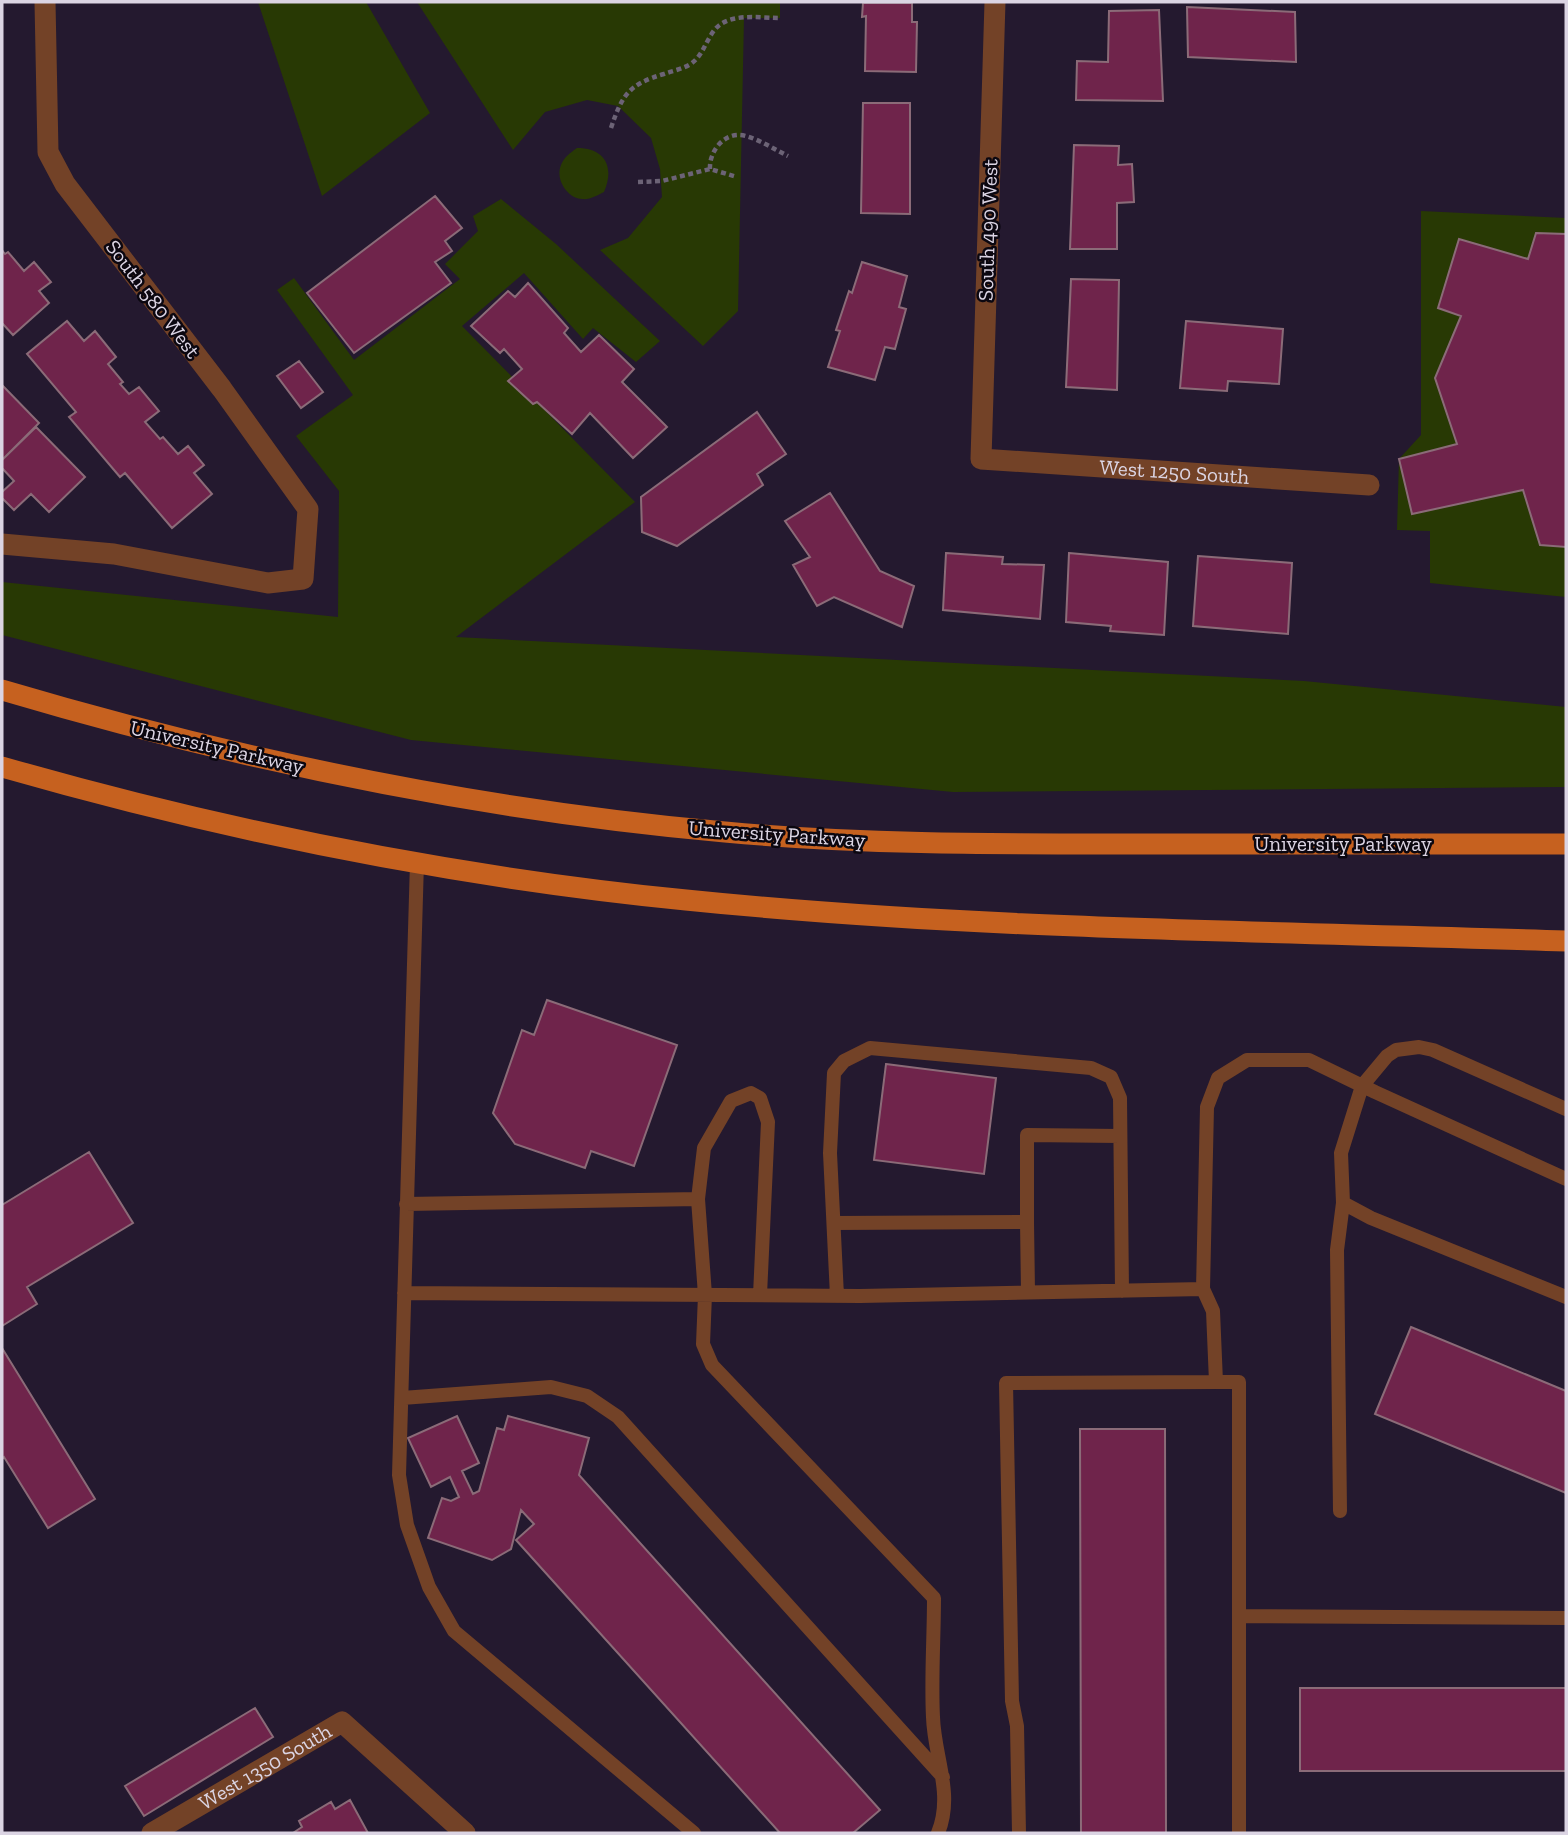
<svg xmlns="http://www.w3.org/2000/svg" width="1568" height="1835" font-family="'Zilla Slab',serif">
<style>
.green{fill:#283904}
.building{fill:#6f244b;stroke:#8b6b78;stroke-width:2}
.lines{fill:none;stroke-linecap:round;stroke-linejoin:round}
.path{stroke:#6c6376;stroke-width:4.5;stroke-dasharray:5 3.5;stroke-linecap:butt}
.service{stroke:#734227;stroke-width:14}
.minor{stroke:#734227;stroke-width:21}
.primary{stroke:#c6611f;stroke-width:21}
.labels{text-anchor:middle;stroke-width:5;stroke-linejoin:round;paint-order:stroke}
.street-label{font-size:21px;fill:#dbd4e3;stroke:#0b0710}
</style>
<rect width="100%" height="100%" fill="#24192f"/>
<path class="green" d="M258 2H366L430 113 322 196Z
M417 2H780V18H744L738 311 703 346 600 250 628 238 662 197 660 169 651 138 618 106 587 100 545 112 513 150Z
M577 148C605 148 615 167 604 192 598 195 590 200 582 199 567 198 555 179 561 165 564 157 570 153 577 148Z
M501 199 556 244 660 341 636 362 593 328 583 339 524 273 462 326 635 502 456 637 1304 681 1566 707V787L953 792 411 740 2 635V582L338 617 339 491 296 436 353 395 277 290 294 278 354 360 460 279 445 264 478 231 473 216Z
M1421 211 1566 218V597L1430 583V531L1397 530 1399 459 1421 435Z"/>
<path class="building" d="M863 3H912V22H917L916 72 865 71 866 16 862 17Z
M1187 7 1295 12 1296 62 1188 57Z
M1159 10 1163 101 1076 100 1077 61 1108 62 1109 11Z
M863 103H910V214L861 213Z
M1074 145 1119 146 1118 165 1132 164 1134 202 1117 203V249H1070Z
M435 196 462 228 445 241 452 251 435 262 451 283 354 353 307 293Z
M1536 233 1566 234V547L1540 545 1523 490 1412 514 1399 459 1457 444 1435 378 1461 316 1438 308 1459 239 1528 259Z
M2 250 5 254 8 252 24 271 34 262 51 282 39 291 49 303 13 335 2 323Z
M862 262 907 276 899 307 906 309 895 349 885 347 875 380 828 367 840 331 836 330 849 291 852 293Z
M1071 279 1119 280 1117 390 1066 387Z
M528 283 568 328 564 333 581 352 599 335 634 369 622 382 667 427 633 458 590 413 572 434 537 402 533 404 508 381 522 369 504 349 500 353 471 326 508 291 515 297Z
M67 321 84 341 95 331 116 357 108 364 123 382 120 384 129 394 139 387 159 411 145 422 160 439 163 437 178 454 188 446 204 465 194 473 212 494 172 528 125 473 120 477 69 417 76 412 27 354Z
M1186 321 1283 329 1279 384 1228 381 1227 391 1180 388Z
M299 361 323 392 301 408 277 376Z
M2 385 39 423 2 460Z
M757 412 786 454 757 474 763 485 677 546 642 532 641 497Z
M36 427 85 477 49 512 31 494 14 510 2 498V492L14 481 2 468V460Z
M830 493 880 571 914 586 902 627 834 597 817 606 793 565 810 557 785 521Z
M946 553 1003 557 1002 564 1044 565 1040 619 943 610Z
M1069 553 1168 562 1164 635 1110 631 1111 626 1066 622Z
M1198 556 1292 563 1288 634 1193 626Z
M547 1000 677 1045 634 1166 591 1151 585 1168 515 1144 493 1113 522 1030 534 1035Z
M886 1064 996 1078 984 1174 874 1160Z
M89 1152 133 1223 27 1287 37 1304 2 1326V1205Z
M1411 1327 1566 1391V1493L1375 1414Z
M2 1348 95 1499 48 1528 4 1457 2 1459Z
M457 1416 479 1463 462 1471 473 1494 479 1491 497 1428 504 1430 508 1416 589 1438 579 1475 880 1810 853 1833H780L516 1540 534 1524 521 1510 511 1549 492 1560 428 1538 442 1498 451 1501 459 1497 450 1477 431 1487 408 1438Z
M1080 1429H1165L1166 1833H1081Z
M1300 1688H1566V1771H1300Z
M255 1708 273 1737 144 1816 125 1786Z
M350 1800 368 1833H293L302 1827 299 1821 331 1802 335 1809Z"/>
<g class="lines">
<path class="path" d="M611 128C622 95 629 84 664 74 672 71 682 69 689 65 701 58 704 46 711 35 724 11 757 18 780 18
M710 169C709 151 725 130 746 136 760 140 774 149 788 156
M638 182 662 181 710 169 737 177"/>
<path class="service" d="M417 862 399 1475 407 1525 429 1587 454 1631 694 1833
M1566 1109 1433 1050 1419 1047 1396 1050 1387 1056 1362 1086 1341 1153 1343 1203 1371 1218 1566 1297
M698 1199 704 1148 731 1101 751 1093 760 1098 768 1122 760 1295
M406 1204 698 1199 705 1295 703 1344 712 1365 934 1598C934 1638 931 1678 933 1717 934 1756 954 1794 938 1833
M1027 1222 1028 1292
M834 1223 1027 1222V1135L1120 1136
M1203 1289 1213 1311 1216 1382
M404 1293 860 1296 1203 1289 1207 1107 1218 1078 1247 1060H1309L1375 1092 1566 1179
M837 1296 830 1153 834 1073 844 1061 870 1048 1091 1068 1111 1077 1120 1098 1122 1291
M402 1398 551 1387 587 1396 618 1417 943 1777
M1340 1511 1337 1250 1343 1203
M1240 1616 1566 1618
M1019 1833 1017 1726 1012 1701 1006 1383 1216 1382H1239V1833"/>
<g class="minor">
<path id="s1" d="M995 2 981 459 1369 485"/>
<path d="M2 544 114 554 268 583 303 579 308 509 222 389 65 184 48 152 45 2"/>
<path id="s2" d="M152 1833 342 1722 465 1833"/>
</g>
<path class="primary" d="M2 690C238 760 479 810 725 832 865 845 1005 844 1145 844 1286 844 1426 844 1566 844
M2 767C225 831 456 877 686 900 978 930 1273 931 1566 941"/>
</g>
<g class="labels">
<g class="street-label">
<text transform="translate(988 230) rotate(-88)" y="7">South 490 West</text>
<text transform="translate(153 299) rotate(53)" y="7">South 580 West</text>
<text dy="7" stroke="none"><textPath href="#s1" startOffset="651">West 1250 South</textPath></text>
<text transform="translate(217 747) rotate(13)" y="7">University Parkway</text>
<text transform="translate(777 834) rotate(4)" y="7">University Parkway</text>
<text x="1343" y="851">University Parkway</text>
<text dy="7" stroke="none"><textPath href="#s2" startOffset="131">West 1350 South</textPath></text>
</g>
</g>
<rect width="1568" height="1835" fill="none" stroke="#dbd4e3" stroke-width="7"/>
</svg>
